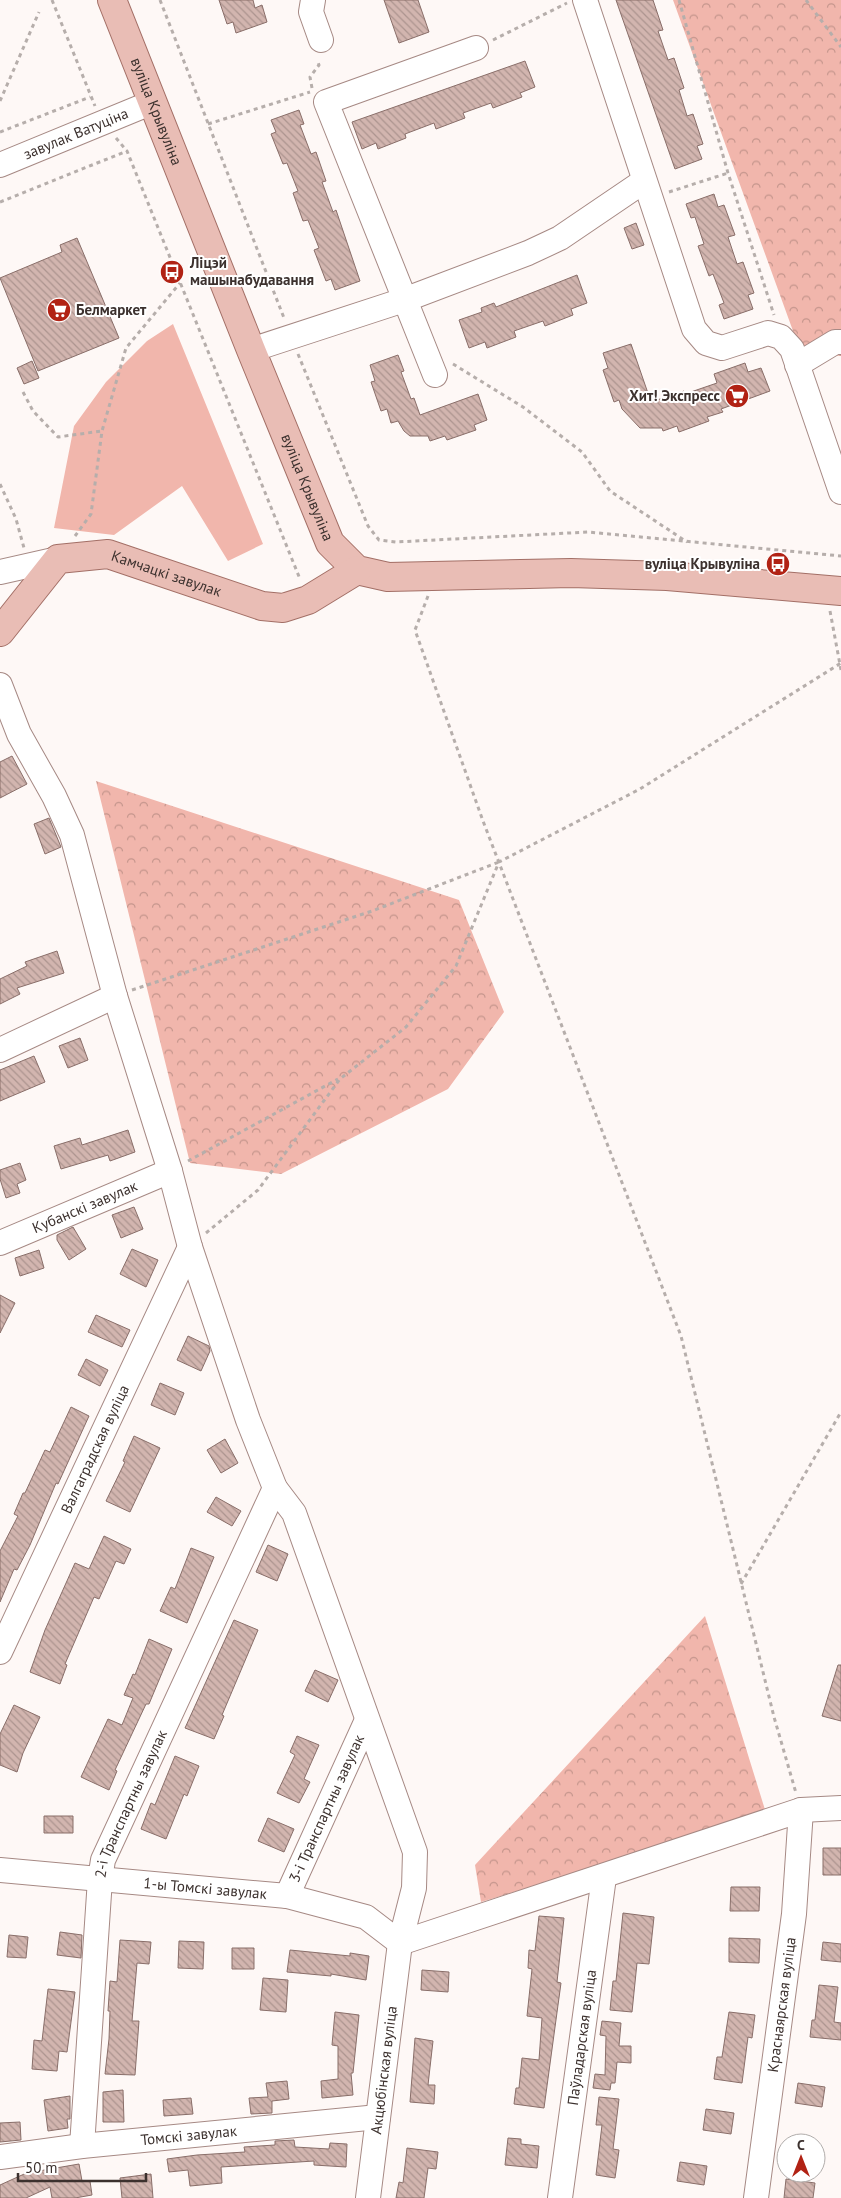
<svg xmlns="http://www.w3.org/2000/svg" width="841" height="2198" font-family="'PT Sans',sans-serif">
<style>
.grass{fill:#f1b6ac}
.forest{fill:url(#forest-crowns)}
.building{fill:url(#building-back-hatch);stroke:#896e69}
.lines{fill:none;stroke-linecap:round;stroke-linejoin:round}
.minor-casing{stroke:#a68984;stroke-width:26}
.major-casing{stroke:#a36f66;stroke-width:30}
.path{stroke:#b6aeab;stroke-width:3;stroke-dasharray:4 4;stroke-linecap:butt}
.minor{stroke:#fff;stroke-width:24}
.major{stroke:#e9bdb5;stroke-width:28}
.labels{text-anchor:middle;stroke-width:4;stroke-linejoin:round;paint-order:stroke}
.street-label{font-size:15px;fill:#3c312e;stroke:#fff}
.poi-label{font-size:15px;font-weight:bold;fill:#3c312e;stroke:#fff;text-anchor:start}
</style>
<defs>
<pattern id="forest-crowns" width="20" height="18" patternUnits="userSpaceOnUse" patternTransform="scale(1.25)"><rect width="20" height="18" fill="#f1b6ac"/><path d="M2 6a3 3 0 1 1 6 0M12 15a3 3 0 1 1 6 0" fill="none" stroke="#c4958c"/></pattern>
<pattern id="building-back-hatch" width="6" height="6" patternUnits="userSpaceOnUse" patternTransform="scale(1.25)"><rect width="6" height="6" fill="#d2b5af"/><path d="M-1 5l2 2M0 0l6 6M5-1l2 2" fill="none" stroke="#ac948f"/></pattern>
</defs>
<rect width="100%" height="100%" fill="#fef8f6"/>
<path class="grass" d="M173 324 263 544 228 561 182 486 114 535 54 528 74 426 106 382 147 341Z"/>
<path class="forest" d="M673 0H841V356L801 353Z
M96 781 459 900 504 1012 448 1089 281 1174 190 1163Z
M705 1616 766 1813 724 1828 481 1902 475 1865Z"/>
<path class="building" d="M219 0H253L255 8 262 5 267 22 236 33 233 22 227 24Z
M384 0H418L429 32 399 43Z
M616 0H653L663 30 658 31 668 60 674 58 684 88 679 90 687 116 693 114 703 144 697 146 702 159 675 169Z
M525 61 535 87 520 93 522 97 493 108 491 103 463 113 465 118 436 129 434 123 405 134 406 138 378 149 376 143 362 149 352 122Z
M299 110 304 124 300 125 311 154 316 152 326 181 322 182 333 212 336 210 360 281 335 290 331 279 326 281 314 250 319 248 308 220 303 221 293 193 298 191 287 163 283 164 271 134 276 132 271 120Z
M714 194 718 207 724 205 735 235 728 237 737 264 743 262 754 293 748 295 753 309 724 319 719 305 724 303 713 274 709 276 698 246 704 244 695 217 691 218 686 204Z
M636 223 644 245 632 249 624 228Z
M77 238 119 338 38 371 0 278 62 252 60 245Z
M577 275 587 303 571 309 573 315 545 326 543 321 514 331 516 337 487 348 485 342 469 348 459 320 482 312 481 308 494 303 496 307Z
M631 344 651 402 684 391 685 394 717 383 714 374 745 363 748 372 761 368 770 391 721 409 723 412 707 417 709 421 679 432 677 426 663 431 662 428H640L622 409 619 400 614 402 603 370 608 368 603 353Z
M398 355 404 371 401 372 411 399 414 398 420 415 478 394 487 420 474 425 476 430 447 440 445 436 430 441 428 436H410L404 431 398 421 391 423 387 409 381 411 371 382 375 381 370 365Z
M32 361 39 378 24 384 17 368Z
M12 756 27 784 0 798V762Z
M49 818 61 847 45 854 34 824Z
M57 951 64 973 17 988 20 994 0 1004V979L27 966 25 962Z
M80 1038 88 1060 68 1068 59 1046Z
M34 1056 45 1082 0 1101V1070Z
M128 1130 135 1152 110 1161 108 1155 61 1169 54 1146 80 1138 82 1145Z
M20 1163 26 1180 17 1184 20 1193 6 1198 0 1179V1170Z
M134 1207 143 1229 121 1238 112 1215Z
M73 1227 86 1249 69 1260 57 1240V1235Z
M132 1249 158 1260 146 1287 120 1274Z
M39 1250 44 1268 20 1276 15 1258Z
M0 1295 15 1303 0 1333Z
M96 1315 130 1330 122 1347 88 1332Z
M188 1336 209 1346 210 1351 201 1371 177 1360Z
M86 1359 108 1370 100 1386 78 1375Z
M160 1383 184 1393 175 1415 151 1405Z
M71 1407 89 1416 58 1484 56 1483 30 1545 17 1570 14 1569 0 1602V1551L18 1516 14 1514 23 1493H25L45 1450 50 1452Z
M134 1436 160 1448 130 1512 106 1501 125 1462 123 1461Z
M225 1439 238 1463 221 1473 207 1450Z
M216 1497 241 1511 232 1526 207 1512Z
M104 1536 131 1549 124 1564 116 1561 99 1599 94 1597 65 1664 67 1665 60 1684 30 1672 45 1630 75 1563 89 1569Z
M268 1545 288 1554 277 1581 256 1572Z
M191 1548 214 1557 187 1623 160 1611 171 1587 175 1589Z
M234 1620 258 1630 222 1715 224 1716 214 1739 185 1728Z
M149 1639 172 1649 149 1704H146L115 1770 117 1771 109 1790 81 1777 108 1719 122 1725 133 1698 124 1695 133 1674 135 1675Z
M838 1665H841V1721L822 1716Z
M315 1670 338 1680 328 1702 305 1691Z
M14 1705 40 1717 23 1753 17 1772 0 1765V1734Z
M297 1736 319 1745 304 1779 310 1782 299 1803 277 1793 295 1755 290 1752Z
M175 1756 199 1766 187 1796 184 1794 166 1839 141 1829 151 1803 155 1805Z
M44 1816H73V1833H44Z
M268 1818 294 1829 284 1852 258 1841Z
M823 1848H841V1875H823Z
M731 1887H760L759 1911H730Z
M623 1913 654 1917 649 1964 637 1963 632 2012 610 2010 613 1981H616Z
M539 1916 564 1918 557 1982 561 1983 544 2108 514 2104 516 2088H519L522 2058 539 2060 542 2018 527 2016 532 1969 528 1968 529 1950 535 1951Z
M60 1932 82 1935 81 1958 57 1955Z
M9 1935 28 1937 26 1958 7 1957Z
M729 1938 760 1939 759 1963 729 1962Z
M120 1940 151 1942 149 1964 137 1963 132 2021H139L135 2075 105 2074 109 2039 110 2011H108L110 1981 117 1982Z
M179 1941 204 1942 203 1969 178 1968Z
M823 1942 841 1944V1962L821 1960Z
M232 1948H254V1969H232Z
M290 1950 350 1956V1953L369 1956 366 1980 331 1974V1976L287 1972Z
M422 1970 449 1972 448 1992 421 1990Z
M263 1978 288 1980 286 2012 260 2010Z
M819 1985 838 1987 834 2022 841 2023V2040L810 2037 812 2020H815Z
M48 1989 75 1992 67 2052 59 2051 57 2071 32 2069 34 2040 42 2041Z
M335 2012 359 2015 353 2073H351L353 2095 322 2098 321 2081 338 2079V2046L332 2045Z
M729 2012 755 2015 752 2038 748 2037 742 2083 714 2079 717 2057H722Z
M602 2021 621 2023 619 2046H631V2063L617 2062 615 2083H611L610 2090 593 2088 595 2074 605 2075 606 2036 600 2035Z
M415 2038 433 2041 428 2085H435L434 2104 410 2102Z
M287 2081 289 2099 272 2101V2113L251 2114 249 2098 268 2097 266 2083Z
M798 2083 825 2087 822 2107 795 2103Z
M123 2090 124 2122H103V2092Z
M70 2096V2119H67L68 2128 48 2131 44 2100Z
M599 2097 619 2099 613 2149 619 2150 615 2178 596 2175 602 2125H596Z
M191 2098 193 2114 164 2116 163 2100Z
M706 2109 734 2113 731 2134 703 2130Z
M20 2122 21 2140 0 2142V2123Z
M508 2138 521 2139V2144L539 2146 537 2168 505 2165Z
M294 2140 295 2147 329 2149 330 2143 347 2144 346 2167 314 2165V2161L221 2167 222 2183 190 2186 188 2170 169 2172 167 2159 197 2155 245 2152 244 2147 275 2145V2141Z
M407 2148 438 2152 436 2169 428 2168 424 2198H396L399 2182 403 2183Z
M680 2162 707 2166 704 2185 677 2181Z
M79 2164 82 2181H90L92 2195 75 2198H52L50 2187 26 2198H0V2185L33 2170V2172Z
M151 2174 153 2198H122L120 2178Z
M786 2179 815 2183 813 2198H784Z"/>
<g class="lines">
<g class="minor-casing">
<g id="minor">
<path d="M313 0 311 12 321 40"/>
<path d="M585 0 694 329 706 343 722 348 768 333 781 337 792 349 841 492"/>
<path id="s1" d="M0 165 153 102"/>
<path d="M251 350 404 300 528 253 560 238 644 181"/>
<path d="M797 365 835 342H841"/>
<path d="M435 375 326 102 476 48"/>
<path d="M0 572 58 559"/>
<path d="M0 685 19 734 54 796 72 835 115 996 170 1171 190 1247 248 1420 275 1488 294 1513 415 1852 414 1888 400 1943 368 2198"/>
<path d="M0 1050 115 996"/>
<path id="s2" d="M0 1243 170 1171"/>
<path id="s3" d="M0 1652 190 1247"/>
<path id="s4" d="M0 1870 287 1896 366 1917 400 1943"/>
<path id="s5" d="M287 1896 367 1720"/>
<path d="M400 1943 801 1810 841 1808"/>
<path id="s6" d="M82 2146 100 1879 103 1860 275 1488"/>
<path id="s7" d="M0 2157 82 2146 378 2117"/>
<path id="s8" d="M560 2198 604 1877"/>
<path id="s9" d="M756 2198 794 1914 801 1810"/>
</g>
</g>
<g class="major-casing">
<g id="major">
<path id="s10" d="M112 0 251 350 330 543 357 570 388 577 571 573 667 576 841 591"/>
<path id="s11" d="M0 632 58 559 108 554 262 606 283 608 308 600 357 570"/>
</g>
</g>
<path class="path" d="M52 0 95 106
M160 0 284 318
M679 0 728 173 774 315
M806 0 841 47
M493 40 567 3
M312 88 310 77 319 65 317 60
M0 101 39 12
M208 124 310 92
M0 132 90 97
M116 138 127 151 300 579
M669 192 728 173
M0 202 127 151
M298 354 368 526 379 540 396 542 588 532 841 556
M453 364 523 407 582 452 610 491 687 542
M23 392 33 411 58 437 102 431
M0 484 16 519 24 548
M75 536 91 514 102 431 126 348 180 283
M428 596 415 630 483 821 681 1336 774 1717 796 1793
M830 611 841 670
M132 990 372 911 499 862
M188 1161 338 1079
M206 1233 258 1190 340 1079 406 1027 456 966 499 862 640 789 841 663
M741 1584 841 1412"/>
<use href="#minor" class="minor"/>
<use href="#major" class="major"/>
</g>
<defs>
<g id="bus-disc" transform="scale(1.25)"><circle r="9.5" fill="#b12214" stroke="#fff"/><path d="M-5-6H5V4H4V6H2V4H-2V6H-4V4H-5ZM-3.5-4V0h7V-4ZM-3.5 1.2v1.5H-2V1.2ZM2 1.2v1.5H3.5V1.2Z" fill="#fff"/></g>
<g id="supermarket-disc" transform="scale(1.25)"><circle r="9.5" fill="#b12214" stroke="#fff"/><path d="M-6-5.5h2.5l.6 2H6L4.5 2H-2.5L-4.4-4H-6ZM-1.5 3.2a1.3 1.3 0 1 0 .1 0ZM3 3.2a1.3 1.3 0 1 0 .1 0Z" fill="#fff"/></g>
</defs>
<g fill-rule="evenodd">
<use href="#bus-disc" x="172" y="272"/>
<use href="#supermarket-disc" x="59" y="310"/>
<use href="#supermarket-disc" x="737" y="396"/>
<use href="#bus-disc" x="778" y="564"/>
</g>
<g class="labels">
<g class="street-label">
<text dy="5" stroke="none"><textPath href="#s10" startOffset="120">вуліца Крывуліна</textPath></text>
<text dy="5" stroke="none"><textPath href="#s1" startOffset="82">завулак Ватуціна</textPath></text>
<text dy="5" stroke="none"><textPath href="#s10" startOffset="525">вуліца Крывуліна</textPath></text>
<text dy="5" stroke="none"><textPath href="#s11" startOffset="205">Камчацкі завулак</textPath></text>
<text dy="5" stroke="none"><textPath href="#s2" startOffset="92">Кубанскі завулак</textPath></text>
<text dy="5" stroke="none"><textPath href="#s3" startOffset="224">Валгаградская вуліца</textPath></text>
<text dy="5" stroke="none"><textPath href="#s6" startOffset="349">2-і Транспартны завулак</textPath></text>
<text dy="5" stroke="none"><textPath href="#s5" startOffset="96">3-і Транспартны завулак</textPath></text>
<text dy="5" stroke="none"><textPath href="#s4" startOffset="206">1-ы Томскі завулак</textPath></text>
<text dy="5" stroke="none"><textPath href="#s9" startOffset="195">Краснаярская вуліца</textPath></text>
<text dy="5" stroke="none"><textPath href="#s8" startOffset="162">Паўладарская вуліца</textPath></text>
<text transform="translate(384 2070) rotate(-83)" y="5">Акцюбінская вуліца</text>
<text dy="5" stroke="none"><textPath href="#s7" startOffset="190">Томскі завулак</textPath></text>
</g>
<g class="poi-label">
<text x="190" y="268">Ліцэй<tspan x="190" dy="17">машынабудавання</tspan></text>
<text x="76" y="315">Белмаркет</text>
<text x="720" y="401" text-anchor="end">Хит! Экспресс</text>
<text x="760" y="569" text-anchor="end">вуліца Крывуліна</text>
</g>
</g>
<g transform="translate(801 2158)"><circle r="24" fill="#ffffff" stroke="#b1adab"/>
<path d="M0-4L9 19L0 12L-9 19Z" fill="#b12214"/>
<text y="-8" font-size="14" font-weight="bold" text-anchor="middle" fill="#3c312e">С</text>
</g>
<path d="M18 2173v8h128v-8" fill="none" stroke="#3c312e" stroke-width="2.5"/>
<text x="25" y="2173" font-size="15" fill="#3c312e" stroke="#ffffff" stroke-width="4" paint-order="stroke">50 m</text>
</svg>
